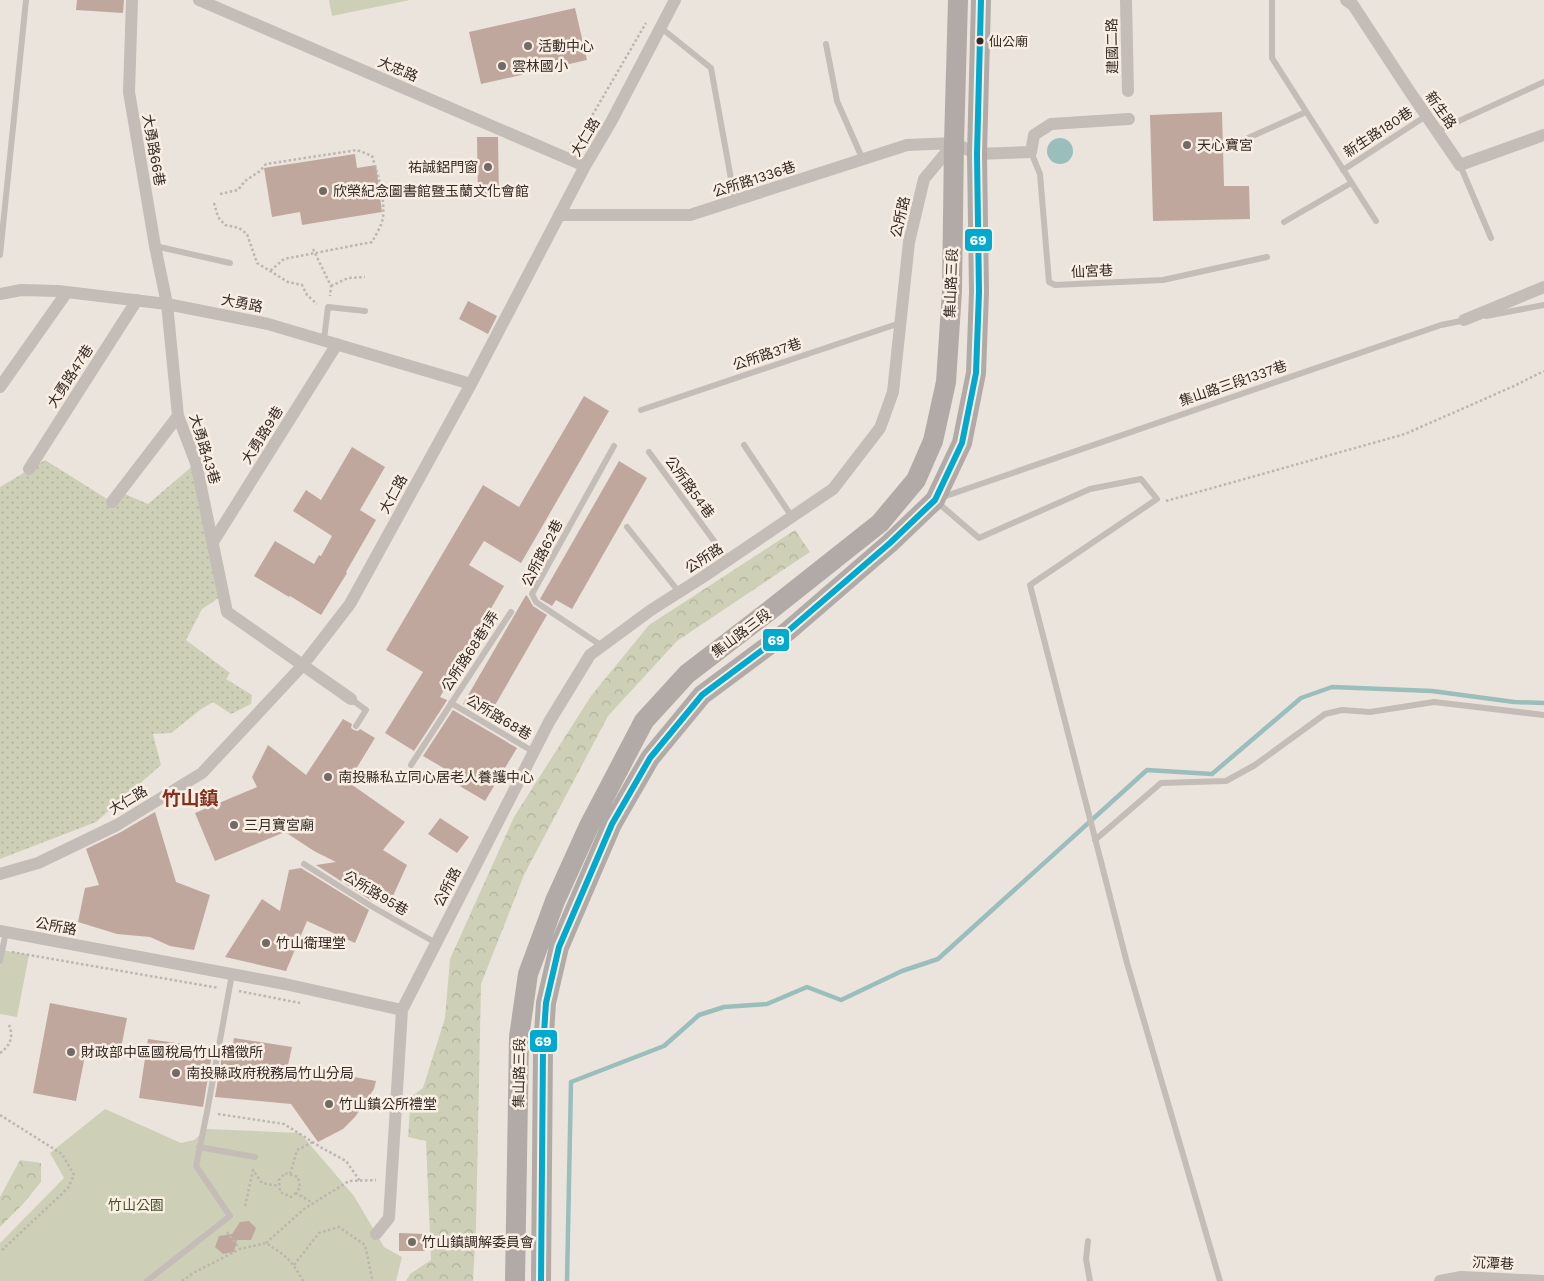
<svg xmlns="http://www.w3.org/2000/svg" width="1544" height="1281" font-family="'Work Sans','Noto Sans TC',sans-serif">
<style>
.grass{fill:url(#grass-dots)}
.forest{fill:url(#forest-crowns)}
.park{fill:#cdd0b6}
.water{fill:#99bebc}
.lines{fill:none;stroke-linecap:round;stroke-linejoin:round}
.stream{stroke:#99bebc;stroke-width:4.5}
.building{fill:#bfa79e}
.path{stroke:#bdb5af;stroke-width:2.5;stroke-dasharray:2.5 2.5;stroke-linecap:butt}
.lane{stroke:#c4bcb6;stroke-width:6}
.street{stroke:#c4bcb6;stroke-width:12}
.primary{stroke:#b2aaa6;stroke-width:20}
.bus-1-casing{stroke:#f9eee3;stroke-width:10}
.bus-1{stroke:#00a9ce;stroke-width:6}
.bus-dot{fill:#342925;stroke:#f9eee3;stroke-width:2}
.poi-dot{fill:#746a65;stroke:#f9eee3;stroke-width:2}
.labels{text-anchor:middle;stroke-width:5;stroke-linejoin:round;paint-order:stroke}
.bus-label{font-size:13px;fill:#342925;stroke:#f9eee3;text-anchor:start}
.poi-label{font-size:14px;fill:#342925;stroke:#f9eee3;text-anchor:start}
.street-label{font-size:14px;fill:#342925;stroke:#f9eee3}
.park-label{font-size:14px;fill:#455229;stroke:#f9eee3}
.district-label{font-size:19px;font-weight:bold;fill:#83311e;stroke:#f9eee3}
.line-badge{stroke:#f9eee3;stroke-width:2}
.badge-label{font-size:14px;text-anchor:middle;font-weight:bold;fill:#fff}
</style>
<defs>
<pattern id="grass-dots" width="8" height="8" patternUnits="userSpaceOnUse" patternTransform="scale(1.25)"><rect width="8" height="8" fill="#cdd0b6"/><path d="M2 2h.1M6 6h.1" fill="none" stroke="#b1b39c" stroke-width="1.8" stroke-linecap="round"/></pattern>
<pattern id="forest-crowns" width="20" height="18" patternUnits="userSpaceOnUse" patternTransform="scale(1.25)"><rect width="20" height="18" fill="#cdd0b6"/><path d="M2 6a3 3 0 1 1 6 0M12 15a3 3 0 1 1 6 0" fill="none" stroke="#b1b39c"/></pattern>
</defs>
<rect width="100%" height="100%" fill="#ebe4dd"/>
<path class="grass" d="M45 460 112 502 125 494 148 504 196 463 220 597 202 609 186 640 230 673 226 679 252 695 251 704 231 714 213 702 200 710 171 733 153 734 161 765 96 822 0 859V487Z"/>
<path class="forest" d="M795 530 810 552 677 641 608 716 524 875 481 984 476 1228 473 1281H406L410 1274 431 1260 426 1141 408 1137 411 1097 423 1088 445 1018 450 959 514 817 591 696 649 625Z
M20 1160 41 1163V1182L23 1204 0 1227V1197Z"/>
<path class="park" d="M329 0H410L332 16Z
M2 950 29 955 17 1017 0 1014V962Z
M105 1109 181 1143 194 1140 207 1129 300 1133 354 1196 384 1247 402 1257 396 1281H0V1243L64 1178 50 1153Z"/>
<path class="water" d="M1047 151a13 13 0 1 1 26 0a13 13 0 1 1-26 0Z"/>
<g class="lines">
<path class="stream" d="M567 1281 571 1082 664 1046 699 1015 724 1007 767 1004 807 987 841 1000 902 971 938 959 1147 770 1212 774 1301 698 1332 687 1432 691 1514 702 1544 703"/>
</g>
<path class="building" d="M77 0H124L123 13 76 10Z
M575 8 587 60 481 84 469 32Z
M1222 112 1224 186H1249L1250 219 1153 221 1150 115Z
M477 137H498L499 197H478Z
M355 154 357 168 376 165 382 212 302 225 300 212 272 217 264 168Z
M468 301 497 316 488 334 459 319Z
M584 396 609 411 521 563 484 541 469 565 504 586 440 697 447 700 446 702 414 751 385 733 423 672 386 650 483 485 519 507Z
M352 447 385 467 360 510 376 520 346 572 347 573 321 615 290 596 289 597 254 576 275 541 314 564 319 555 321 556 332 536 293 511 306 490 321 500Z
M619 461 647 478 572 609 556 600 552 606 540 599Z
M526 595 528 597 533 606 547 615 487 719 463 704Z
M453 710 517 748 485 801 453 782 457 776 423 756Z
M343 719 352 724 351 728 354 730 358 731 360 729 375 738 348 782 405 822 383 850 407 865 392 898 377 890 372 901 316 865 336 862 314 851 285 832 215 861 195 813 257 787 252 777 268 745 306 775Z
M155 812 176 882 210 895 194 950 170 946 150 937 117 934 78 922 85 888 99 885 86 849 121 832Z
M440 818 469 837 457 853 428 834Z
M301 868 369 910 355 943 307 921 286 971 225 957 262 899 280 911 289 870Z
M50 1003 127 1018 121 1048 101 1044 99 1059 85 1056 76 1101 33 1093Z
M234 1038 292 1047 288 1065 376 1081 374 1089 355 1117 343 1129 318 1142 291 1104 215 1097 223 1050 232 1051Z
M148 1039 213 1048 203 1107 139 1098Z
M249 1221 256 1228 251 1240H237L234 1252 223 1254 215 1247 219 1236 232 1234 240 1222Z
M399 1233 425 1234V1251H399Z"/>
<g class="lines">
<path class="path" d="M570 143 575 145 646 23
M220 194 238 190 245 181 260 171 266 164 357 150 372 156C378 174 385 198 383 217 382 226 376 234 372 242L284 259 270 271
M214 203 218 217 225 225 239 228 247 234 257 263 288 282 302 285 307 295 317 304
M313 249 331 286 330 296
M331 286 348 278 365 277
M1166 501 1405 434 1514 386 1544 371
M12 952 219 988
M239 991 300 1003
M0 1053C10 1046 14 1037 9 1025
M218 1114 284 1124 322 1148 346 1161 360 1181
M0 1115 62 1154 74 1175 68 1188 0 1252
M290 1174 297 1150 313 1142
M296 1193 291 1197 280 1192 279 1180 285 1173 298 1177 300 1187 296 1193 313 1203
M245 1206 253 1170 262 1183 279 1186
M227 1232 240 1249
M266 1243 304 1209 349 1181 376 1180
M294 1265 319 1233 339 1227 365 1245 372 1278 370 1281
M182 1281 195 1272 240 1249 266 1243C286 1256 291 1259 303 1281"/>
<path class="lane" d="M1272 0V58L1376 221
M660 27 711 68 735 201
M826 44 837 101 863 160
M1437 131 1544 82
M1237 143 1306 112
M1031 152 1040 174 1049 282 1055 285 1163 280 1267 257
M1460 165 1491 238
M1343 170 1426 116
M1284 222 1351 183
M155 246 230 263
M0 255 26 0
M1486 316 1544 305
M324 339 328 307 365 311
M641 410 900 323
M744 445 792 517
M649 452 728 560
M940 498 1441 325 1466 320
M937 502 979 538 1090 489 1141 479 1157 499 1030 585 1127 963 1220 1281
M627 527 679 592
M602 646 536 602 532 594 614 446
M351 699 366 710 356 726
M451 703 534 752
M411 765 511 612
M1095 840 1161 783 1226 781 1255 765 1325 714 1342 710 1370 712 1434 702 1544 715
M304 864 371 906 436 943
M0 961 6 932
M199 1147 255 1157
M1088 1241 1086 1259 1090 1281
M147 1281 230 1216 196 1166 207 1112 232 974"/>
<path class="street" d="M132 0 129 92 155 246 167 304 178 416 196 463 227 612 351 699
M199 0 585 166
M1126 0 1128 91
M1346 0 1353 5 1408 89 1460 165 1544 135
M559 215H690L907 145 954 143
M0 294 21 290 58 291 167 304 268 324 471 384
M1464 320 1544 287
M0 387 67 292
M29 469 137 300
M112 502 178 416
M213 542 337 344
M0 874 38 863 117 825 202 773 302 666 350 604 471 384 585 166 611 122 675 0
M0 931 285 984 402 1010
M376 1234 389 1218 402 1010 549 722 590 655 651 610 703 577 833 489 880 428 893 392 909 242 924 179 954 143 977 154 1031 152 1034 135 1051 124 1129 119
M1440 1281 1461 1277 1544 1281"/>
<path class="primary" d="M515 1281 519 1037 528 974 555 901 589 826 644 721 687 674 769 611 880 523 916 480 933 441 946 382 952 291 954 143 958 0
M541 1281 543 1048 546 1003 559 947 612 824 650 758 702 695 788 631 890 543 935 500 962 443 976 373 979 292 977 154 981 0"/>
<g class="bus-1-casing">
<path id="bus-1" d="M541 1281 543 1048 546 1003 559 947 612 824 650 758 702 695 788 631 890 543 935 500 962 443 976 373 979 292 977 154 981 0"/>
</g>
<use href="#bus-1" class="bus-1"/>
</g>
<circle class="bus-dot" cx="980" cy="41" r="4.5"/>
<g class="poi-dot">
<circle cx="528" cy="46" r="5"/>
<circle cx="502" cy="66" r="5"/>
<circle cx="1187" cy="145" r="5"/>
<circle cx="488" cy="167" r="5"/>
<circle cx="323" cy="191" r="5"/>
<circle cx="328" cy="777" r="5"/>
<circle cx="234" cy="825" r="5"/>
<circle cx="266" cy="943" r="5"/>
<circle cx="71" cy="1052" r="5"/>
<circle cx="176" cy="1073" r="5"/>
<circle cx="329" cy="1104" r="5"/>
<circle cx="412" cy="1242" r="5"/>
</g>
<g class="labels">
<g class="bus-label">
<text x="989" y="46">仙公廟</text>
</g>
<g class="poi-label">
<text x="538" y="51">活動中心</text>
<text x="512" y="71">雲林國小</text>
<text x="1197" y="150">天心寶宮</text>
<text x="478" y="172" text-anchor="end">祐誠鋁門窗</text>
<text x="333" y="196">欣榮紀念圖書館暨玉蘭文化會館</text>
<text x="338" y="782">南投縣私立同心居老人養護中心</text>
<text x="244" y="830">三月寶宮廟</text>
<text x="276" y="948">竹山衛理堂</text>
<text x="81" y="1057">財政部中區國稅局竹山稽徵所</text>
<text x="186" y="1078">南投縣政府稅務局竹山分局</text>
<text x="339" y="1109">竹山鎮公所禮堂</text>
<text x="422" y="1247">竹山鎮調解委員會</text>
</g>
<g class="street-label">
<text transform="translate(1112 46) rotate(-91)" y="5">建國二路</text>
<text transform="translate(398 69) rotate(23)" y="5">大忠路</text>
<text transform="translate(1441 110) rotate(55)" y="5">新生路</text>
<text transform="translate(1378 132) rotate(-33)" y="5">新生路180巷</text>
<text transform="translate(585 137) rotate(-59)" y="5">大仁路</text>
<text transform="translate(154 150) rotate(80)" y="5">大勇路66巷</text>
<text transform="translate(754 179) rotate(-18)" y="5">公所路1336巷</text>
<text transform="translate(900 217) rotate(-77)" y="5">公所路</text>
<text transform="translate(1092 271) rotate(-3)" y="5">仙宮巷</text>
<text transform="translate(951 283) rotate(-88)" y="5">集山路三段</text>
<text transform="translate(242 303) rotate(11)" y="5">大勇路</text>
<text transform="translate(767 354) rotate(-19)" y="5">公所路37巷</text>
<text transform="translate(70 376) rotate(-57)" y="5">大勇路47巷</text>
<text transform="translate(1233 383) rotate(-19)" y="5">集山路三段1337巷</text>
<text transform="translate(262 435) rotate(-58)" y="5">大勇路9巷</text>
<text transform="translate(205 449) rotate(73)" y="5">大勇路43巷</text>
<text transform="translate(690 487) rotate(54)" y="5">公所路54巷</text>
<text transform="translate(393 494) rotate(-61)" y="5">大仁路</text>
<text transform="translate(542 553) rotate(-63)" y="5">公所路62巷</text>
<text transform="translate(704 558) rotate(-33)" y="5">公所路</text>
<text transform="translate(741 633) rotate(-37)" y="5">集山路三段</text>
<text transform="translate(470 651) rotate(-57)" y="5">公所路68巷1弄</text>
<text transform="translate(499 717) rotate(31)" y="5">公所路68巷</text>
<text transform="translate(128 800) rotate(-31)" y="5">大仁路</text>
<text transform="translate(447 887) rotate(-63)" y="5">公所路</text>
<text transform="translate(376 893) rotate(31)" y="5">公所路95巷</text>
<text transform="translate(56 926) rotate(10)" y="5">公所路</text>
<text transform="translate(519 1073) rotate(-89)" y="5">集山路三段</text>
<text transform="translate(1493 1263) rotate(3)" y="5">沉潭巷</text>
</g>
<g class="park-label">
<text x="136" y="1210">竹山公園</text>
</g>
<g class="district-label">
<text x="190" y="805">竹山鎮</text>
</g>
</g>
<g class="line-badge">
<rect x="964" y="228" width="29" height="24" rx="5" fill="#00a9ce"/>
<rect x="762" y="628" width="28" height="24" rx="5" fill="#00a9ce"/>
<rect x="529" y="1029" width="29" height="24" rx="5" fill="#00a9ce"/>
</g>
<g class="badge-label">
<text x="978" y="245">69</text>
<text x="776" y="645">69</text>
<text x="543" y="1046">69</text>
</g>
</svg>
